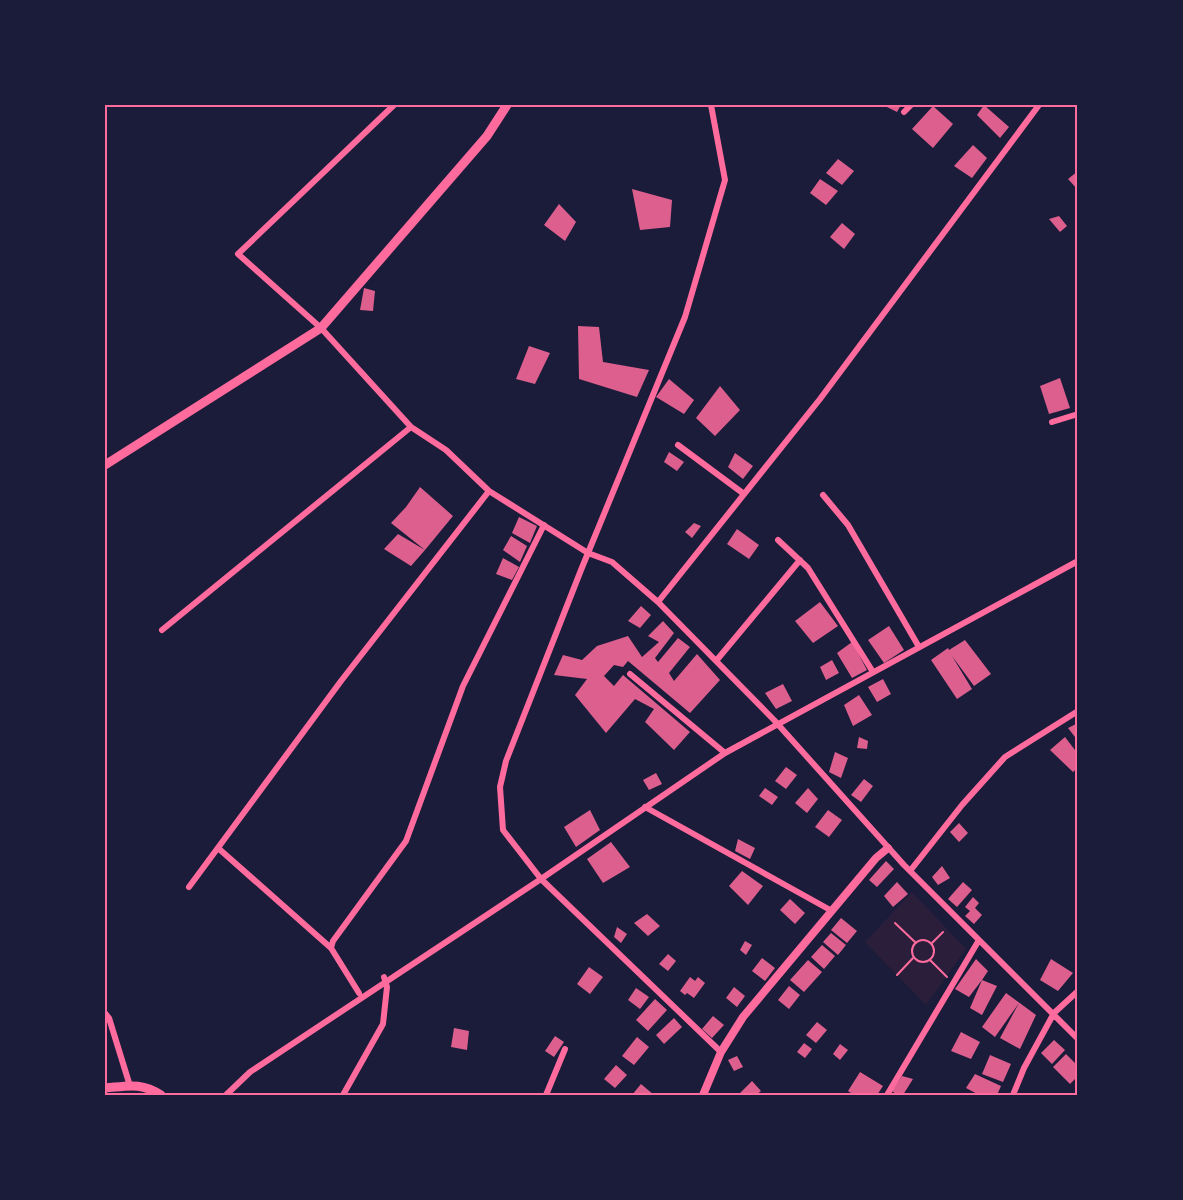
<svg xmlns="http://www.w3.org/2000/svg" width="1183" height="1200" font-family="Signika,sans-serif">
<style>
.green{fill:#2a1e3b}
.building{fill:#dd5f8e}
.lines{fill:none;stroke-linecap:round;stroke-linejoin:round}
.path{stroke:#ff6b9d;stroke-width:2}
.minor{stroke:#ff6b9d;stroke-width:6}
.tertiary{stroke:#ff6b9d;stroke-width:8}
.secondary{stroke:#ff6b9d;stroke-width:9}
.neatline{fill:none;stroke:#ff6b9d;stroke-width:2}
</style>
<rect width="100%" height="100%" fill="#1b1b3a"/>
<path class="green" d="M912 892 966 949 926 1005 865 942Z"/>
<path class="building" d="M883 105H901L897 112Z
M984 105 1009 127 1000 138 977 115Z
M933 106 953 124 933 148 912 129Z
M973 145 987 158 972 178 954 166Z
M838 159 854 171 842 185 826 173Z
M1078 171V190L1068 179Z
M820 179 838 191 826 205 810 193Z
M632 189 672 200 670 227 640 230Z
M559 204 576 222 565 241 544 225Z
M1059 216 1067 226 1060 232 1049 219Z
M842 223 855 234 844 249 830 237Z
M364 288 375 291 373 311 360 310Z
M578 326 599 327 603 362 649 370 637 397 579 379Z
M529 346 550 353 535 384 516 379Z
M1060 378 1070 408 1049 414 1040 386Z
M669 379 694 400 684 414 656 397Z
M720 386 740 410 715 436 696 418Z
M669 452 684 462 677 471 664 462Z
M735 453 753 466 743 479 728 467Z
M420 487 453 516 425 550 391 523 406 507Z
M519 517 537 526 530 543 512 533Z
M694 523 701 526 692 538 685 532Z
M737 529 759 545 749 559 727 544Z
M398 534 425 550 411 566 384 549Z
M511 536 527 546 520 562 503 550Z
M503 558 519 567 512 580 496 574Z
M820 602 838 626 813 643 795 621Z
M641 606 651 615 640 628 628 621Z
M663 621 674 633 655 658 658 662 678 638 690 647 669 673 674 681 697 654 720 680 690 713 628 661 623 667 614 665 604 676 614 686 623 675 690 732 674 750 645 722 654 709 635 699 606 733 575 695 587 679 554 675 563 655 582 660 597 646 628 636 642 657 659 642 648 636Z
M889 626 904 650 884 663 868 640Z
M965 640 991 674 974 686 952 656 972 689 957 699 931 660 948 648 949 650Z
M852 642 867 670 852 678 837 653Z
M832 660 839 673 826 680 820 667Z
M883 679 891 694 877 702 868 687Z
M783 684 792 701 776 709 765 693Z
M859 695 872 715 853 726 844 705Z
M1078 723V741L1068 728Z
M859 737 868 741 867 749 857 748Z
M1065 737 1078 754V767L1073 772 1050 750Z
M835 752 848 758 841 778 829 772Z
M786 767 797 775 786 789 775 781Z
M656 773 662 784 649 790 643 780Z
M864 779 873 786 861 802 851 795Z
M765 788 778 797 772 805 759 796Z
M808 788 818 799 807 813 795 803Z
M590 810 600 830 576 847 564 827Z
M828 810 842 820 829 837 815 827Z
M959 823 968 833 959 842 950 832Z
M738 839 755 848 750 859 735 851Z
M611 842 630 867 603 883 587 859Z
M886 861 894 869 877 887 869 880Z
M942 866 950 878 938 885 932 877Z
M742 871 763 886 748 905 729 886Z
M897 882 908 894 893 907 884 896Z
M963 882 972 890 957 907 948 899Z
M973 897 979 903 975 908 982 915 974 924 965 916 970 911 965 907Z
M790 899 805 913 795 924 780 910Z
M647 914 660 926 648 936 634 923Z
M841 918 857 931 847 943 831 930Z
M617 927 627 934 621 943 614 937Z
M831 933 846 945 838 955 823 942Z
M745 941 752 945 746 955 740 950Z
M822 945 835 956 824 969 811 957Z
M668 954 676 961 668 971 659 964Z
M762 958 775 968 765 981 752 971Z
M976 959 988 971 982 980 997 986 982 1015 970 1008 982 980 969 997 955 989Z
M1051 959 1073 973 1058 991 1040 980Z
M808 960 822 972 804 992 790 980Z
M589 967 603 977 590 994 577 984Z
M690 977 695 981 698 977 705 983 694 998 687 993 685 995 680 991Z
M789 986 800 995 789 1009 778 1000Z
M734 987 745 996 737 1007 726 998Z
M636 988 649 997 640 1009 628 1000Z
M1006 993 1036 1015 1020 1049 1000 1038 1019 1003 995 1037 982 1027Z
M655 999 667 1010 648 1031 636 1020Z
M713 1016 724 1025 712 1038 702 1029Z
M674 1018 682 1027 664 1044 656 1035Z
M817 1022 827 1030 816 1043 806 1035Z
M454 1028 469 1031 467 1050 451 1047Z
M961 1032 980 1042 971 1059 951 1051Z
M555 1036 564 1042 554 1057 545 1051Z
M637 1037 649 1047 634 1065 622 1056Z
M1054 1040 1065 1050 1052 1064 1041 1053Z
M804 1043 812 1049 805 1058 797 1052Z
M840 1044 848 1050 840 1060 833 1054Z
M1066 1054 1078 1066V1076L1070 1084 1053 1067Z
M990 1055 1011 1064 1003 1082 982 1074Z
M737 1056 743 1067 734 1071 728 1060Z
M616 1065 627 1075 615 1088 604 1079Z
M860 1072 883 1086 877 1095H854L848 1091Z
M975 1074 1001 1086 997 1095H979L966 1088Z
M902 1076 913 1079 903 1095H897L892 1091Z
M752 1081 761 1091 756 1095H741L740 1093Z
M641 1084 654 1095H632Z"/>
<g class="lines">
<path class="path" d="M895 923 916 943
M912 951a11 11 0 1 1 22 0a11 11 0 1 1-22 0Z
M932 943 943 932
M930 960 947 977
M897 975 913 958"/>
<path class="minor" d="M394 105 238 254 321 328 411 427 446 450 489 491 588 553 612 562 658 602 774 720 904 865 1078 1039
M711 105 725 180 685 317 581 570 506 761 500 787 503 830 541 879 721 1052
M904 112 911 105
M1052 422 1078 414
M678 445 744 494
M823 495 848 525 919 647
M778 540 808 568 873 672
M658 602 820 399 1039 105
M162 630 411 427
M716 661 800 560
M630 674 725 753
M645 807 832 911
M218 848 331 948
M910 871 962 805 1005 757 1078 711
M189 887 341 681 489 491
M359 993 331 948 333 941 406 841 463 686 544 525
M105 1013 109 1018 130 1086
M226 1095 250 1072 541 879 725 753 1078 561
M343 1095 383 1024 387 987 384 977
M546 1095 565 1049
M887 1095 979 940
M1013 1095 1024 1068 1054 1013 1078 991"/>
<path class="tertiary" d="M703 1095 721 1052 743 1017 876 858 888 848"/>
<path class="secondary" d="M105 465 321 328 487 136 507 105
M105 1088C128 1086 141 1082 161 1095"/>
</g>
<rect width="1183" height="1200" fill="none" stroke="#1b1b3a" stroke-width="213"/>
<rect x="106" y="106" width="970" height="988" class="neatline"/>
</svg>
